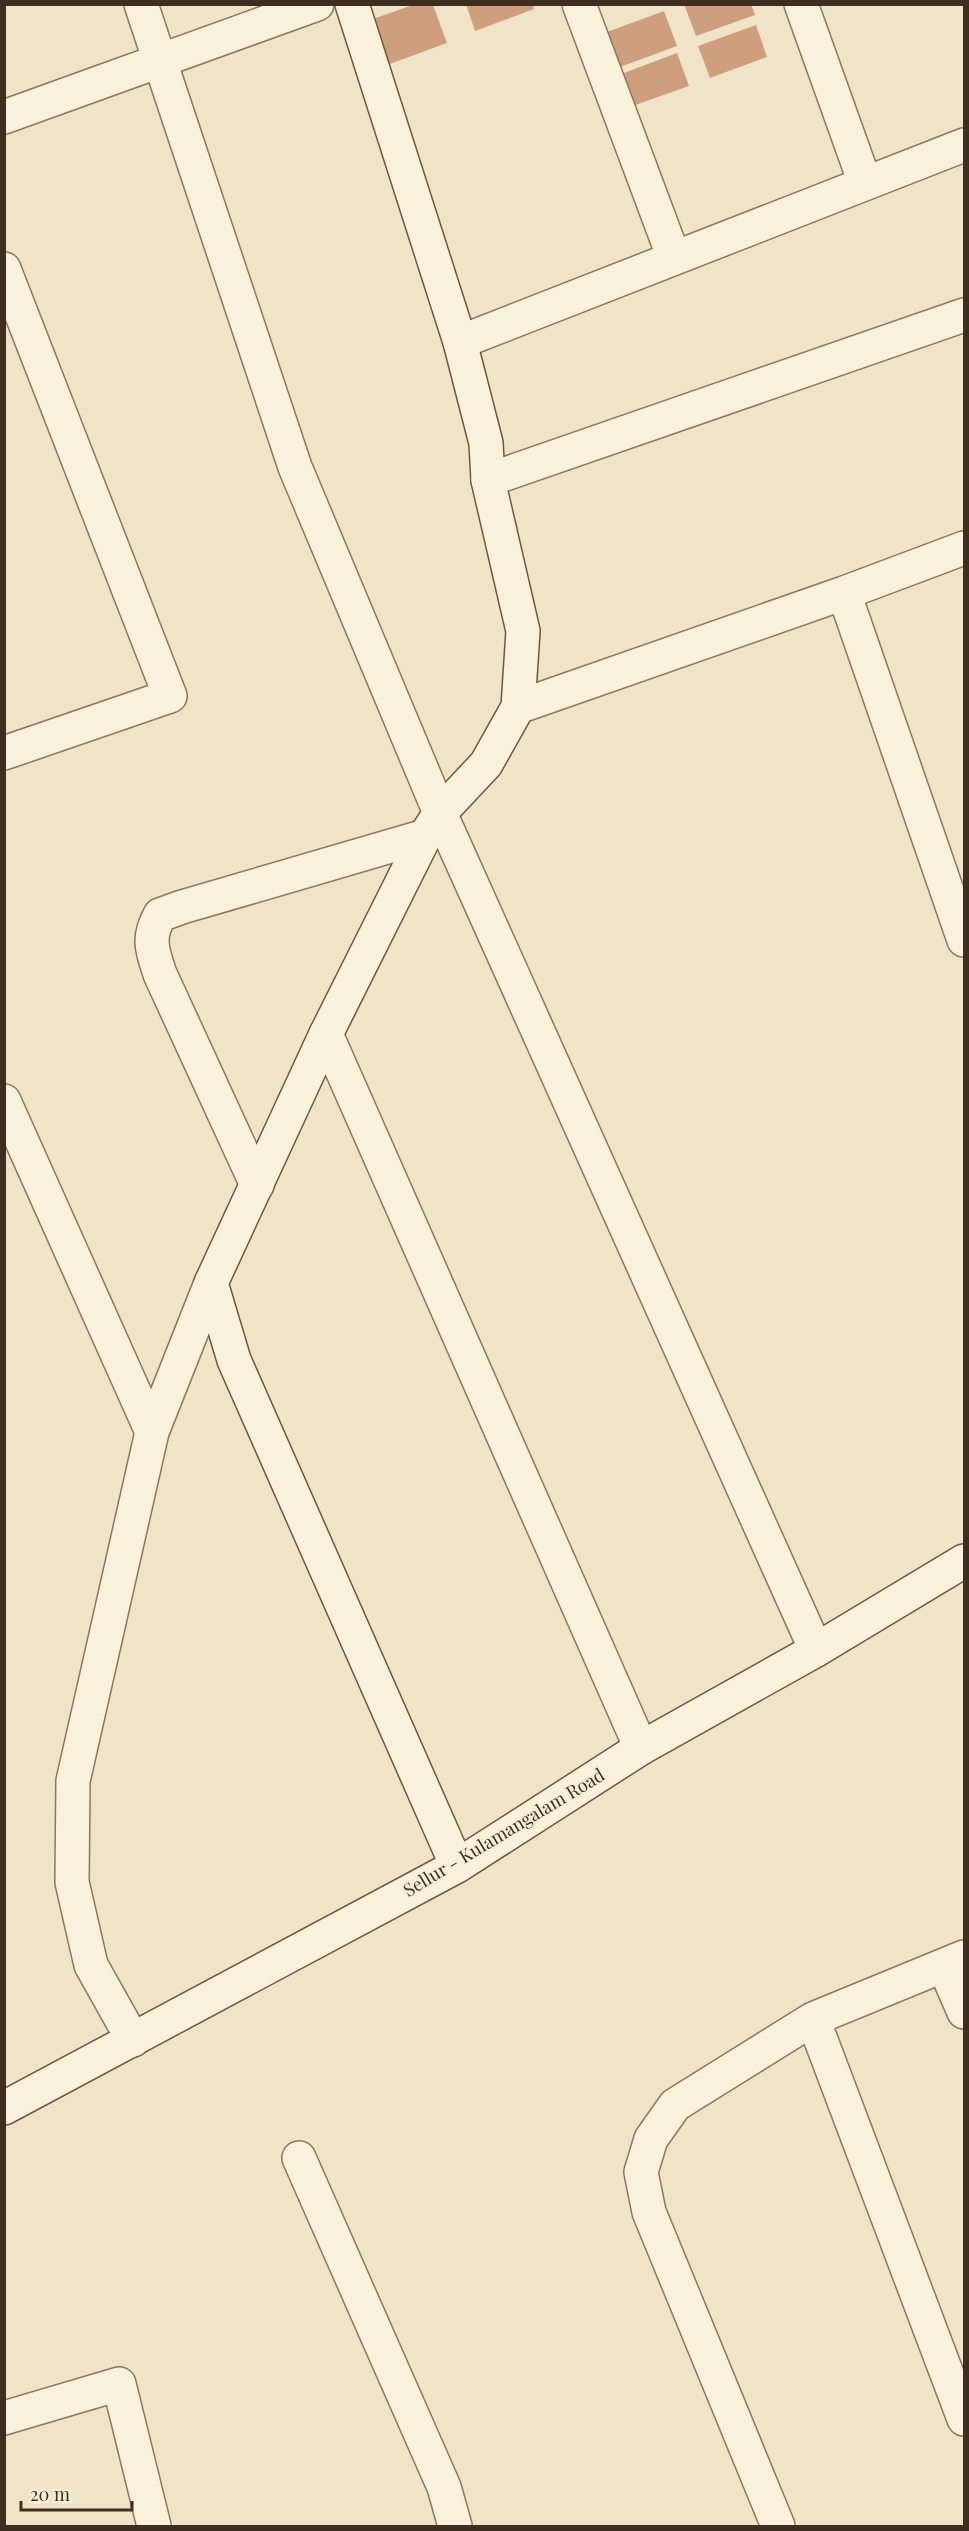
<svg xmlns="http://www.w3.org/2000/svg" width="969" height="2531" font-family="'Playfair Display',serif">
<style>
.building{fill:#cf9f7d}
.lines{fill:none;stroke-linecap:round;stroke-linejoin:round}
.street-casing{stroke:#8d765c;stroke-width:36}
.secondary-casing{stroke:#6f573f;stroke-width:36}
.street{stroke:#faf1dc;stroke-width:33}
.secondary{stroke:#faf1dc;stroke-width:33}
.labels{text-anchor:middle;stroke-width:4.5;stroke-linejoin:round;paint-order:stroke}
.street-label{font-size:18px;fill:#3d2e20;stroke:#f7eed8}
</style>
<rect width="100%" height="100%" fill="#f0e4c8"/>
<path class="building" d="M466 4H533L534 9 475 31Z
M684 4H751L755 15 696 36Z
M413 5H433L447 43 387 65 370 20Z
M664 11 677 46 612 70 599 35Z
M756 25 767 57 710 78 698 46Z
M677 53 689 86 627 108 616 76Z"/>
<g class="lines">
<g class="street-casing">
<path id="street" d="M141 4 295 467 440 813 816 1650
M579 4 674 258
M801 4 865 183
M4 117 317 4
M4 269 170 696 4 753
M460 342 964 145
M488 480 964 315
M844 593 964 940
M518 707 844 593 964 548
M326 1034 641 1748
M4 1101 152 1432 211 1283
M257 1185 160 974C152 950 147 938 160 915L182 907 425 836
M964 1957 813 2019 964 2419
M944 1966 964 2012
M133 2040 91 1965 72 1882 73 1781 152 1432
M299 2158 444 2487 455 2526
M4 2418 119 2384 154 2526
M778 2526 649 2212 641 2172 651 2139 675 2105 813 2019"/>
</g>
<g class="secondary-casing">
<path id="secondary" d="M352 4 460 342 486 443 488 480 523 631 518 707 486 764 440 813 425 836 326 1034 211 1283 234 1360 457 1866
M4 2108 457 1866 641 1748 816 1650 964 1561"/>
</g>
<use href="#street" class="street"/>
<use href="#secondary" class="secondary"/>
</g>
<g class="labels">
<g class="street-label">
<text transform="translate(504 1833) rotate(-31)" y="6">Sellur - Kulamangalam Road</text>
</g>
</g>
<rect width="969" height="2531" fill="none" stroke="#3d2e20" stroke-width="12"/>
<path d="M21 2501v9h111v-9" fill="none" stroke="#3d2e20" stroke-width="3"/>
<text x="30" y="2501" font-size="18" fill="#3d2e20" stroke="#f7eed8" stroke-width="4.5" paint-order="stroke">20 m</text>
</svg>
